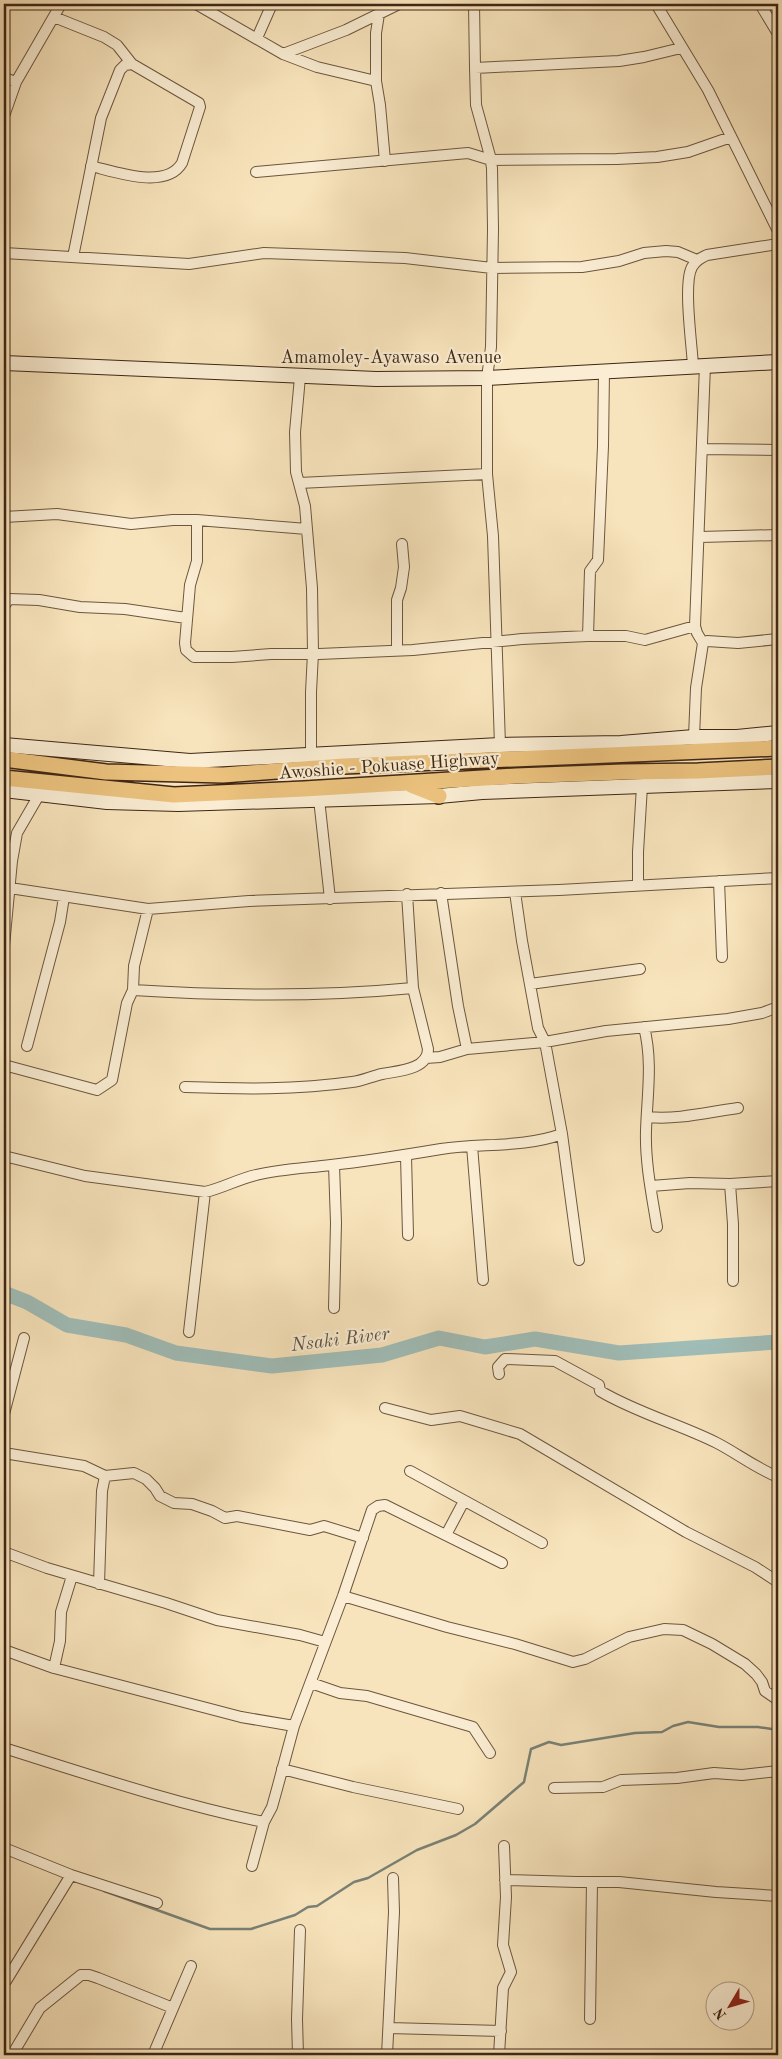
<svg xmlns="http://www.w3.org/2000/svg" width="782" height="2059" font-family="'Old Standard TT',serif">
<style>
.lines{fill:none;stroke-linecap:round;stroke-linejoin:round}
.stream{stroke:#798176;stroke-width:2.5}
.river{stroke:#a0bdb8;stroke-width:15}
.street-casing{stroke:#6d563e;stroke-width:12}
.secondary-casing{stroke:#3f2614;stroke-width:16}
.primary-casing{stroke:#3f2614;stroke-width:18}
.street{stroke:#faedd3;stroke-width:10}
.secondary{stroke:#faedd3;stroke-width:14}
.primary{stroke:#ecc27e;stroke-width:15}
.labels{text-anchor:middle;stroke-width:4.5;stroke-linejoin:round;paint-order:stroke}
.street-label{font-size:18px;fill:#3f2614;stroke:#faedd3}
.water-label{font-size:19px;font-style:italic;fill:#5c5345;stroke:#faedd3}
</style>
<rect width="100%" height="100%" fill="#f8e4bc"/>
<filter id="stains"><feTurbulence type="fractalNoise" baseFrequency=".004" numOctaves="4"/><feColorMatrix values="0 0 0 0 .2 0 0 0 0 .09 0 0 0 0 .02 0 0 0 .5 -.17"/></filter>
<radialGradient id="worn" r=".72"><stop offset=".6" stop-color="#630" stop-opacity="0"/><stop offset="1" stop-color="#630" stop-opacity=".3"/></radialGradient>
<g class="lines">
<path class="stream" d="M104 1891 210 1929H251L295 1915 308 1907 317 1906 354 1882 368 1878 417 1850 456 1835 475 1824 524 1782 531 1749 549 1742 561 1745 635 1733 662 1732 673 1726 688 1722 719 1727H758L778 1730"/>
<path class="river" d="M4 1293 27 1302 67 1325 126 1335 176 1353 272 1366 382 1355 439 1338 485 1347 535 1339 619 1353 778 1342"/>
<g class="street-casing">
<path id="street" d="M196 4 283 54 317 67 376 81
M474 4 475 68
M656 4 708 90 778 231
M760 4 778 34
M379 14 376 33V81L380 105 385 161
M54 17 104 37 117 45 132 64
M257 38 272 4
M283 54 346 30 399 4
M4 78 16 82 61 4
M4 116 16 82
M256 172 468 153 491 160 617 159 657 157 688 152 731 137
M4 253 189 264 264 253 405 258 492 268 582 267 619 261 644 253 666 251 678 252 697 260
M73 257 101 118 120 70 125 65 132 64 199 103 200 107 182 163C166 190 116 172 91 166
M693 366C692 345 683 283 692 267 696 260 701 258 707 255L778 244
M300 377 295 432 296 472 305 506 312 588 313 653 311 692V755
M703 449 778 450
M299 483 487 474
M4 517 57 514 131 524 173 520H197L307 529
M197 520V561L190 585 185 643 186 650 194 657H232L271 654H319L413 650 522 639 588 636H626L645 640 695 626
M700 537 778 535
M4 606 9 599 39 600 80 607 125 609 186 618
M588 636 590 571 598 560 603 446 604 371
M703 643 707 641 738 643 778 639
M397 650V600L401 588 404 567 402 544
M694 737 696 688 703 643 697 633 695 626 705 365
M500 745 493 536 487 474V378L491 347 493 229 492 168 490 156 476 105 475 68 619 61 644 57 681 48
M319 799 330 899
M719 881 722 957
M638 886V852L642 786
M10 888 148 909 249 901 559 890 778 878
M515 892 522 941 538 1028 545 1042 562 1134 579 1260
M441 893 458 1006 467 1049
M4 946 12 861 17 833 39 795
M530 984 640 969
M133 990C227 996 320 997 413 988
M644 1027C653 1062 647 1096 646 1131 645 1163 652 1196 657 1227
M27 1046 60 922 64 897
M426 1058 440 1057 467 1049 545 1042 606 1031 728 1019 762 1013 778 1007
M4 1065 97 1090 112 1080 127 1003 133 990 134 966 148 909
M185 1087C242 1089 296 1090 352 1082 363 1081 372 1076 382 1074 397 1071 428 1070 428 1049L413 988 407 894
M648 1117C678 1120 708 1112 738 1108
M472 1146 483 1280
M4 1156 85 1176 205 1192C223 1188 238 1179 256 1175 280 1169 307 1168 331 1165 368 1161 405 1155 441 1149 482 1143 523 1148 562 1134
M406 1156 408 1235
M334 1165 336 1223 334 1308
M730 1184 733 1224V1281
M651 1186 690 1183 730 1184 778 1181
M189 1332 205 1192
M499 1374 498 1367 505 1359 555 1361 599 1385 600 1391C637 1413 679 1424 717 1443 738 1454 756 1468 778 1477
M385 1408 431 1420 460 1416 520 1434 686 1532 755 1567 778 1582
M4 1414 24 1338
M4 1453 84 1466 105 1476 134 1473 146 1479 155 1488 160 1496 174 1503 192 1504 212 1511 225 1518 237 1516 310 1530 324 1526 363 1538
M410 1471 542 1543
M446 1535 464 1501
M4 1552 47 1568 166 1603 217 1620 300 1635 325 1642
M99 1584 102 1491 105 1476
M343 1596 447 1627 515 1644 573 1662 585 1659 629 1637 664 1629 683 1630 712 1644 745 1664 756 1674 762 1682 765 1691 778 1700
M4 1650 54 1668 241 1717 294 1726
M54 1668 60 1641 61 1612 72 1576
M311 1683 340 1693 367 1696 473 1727 490 1753
M4 1748C90 1775 176 1804 264 1822
M282 1769 353 1787 458 1809
M554 1788 603 1787 621 1780 677 1778 714 1773 742 1775 778 1771
M4 1848 71 1875 157 1903
M252 1866 264 1822 272 1807 277 1789 294 1726 343 1596 372 1510 378 1506 385 1505 502 1563
M505 1880 577 1882H619L716 1892 778 1896
M6 1981 71 1875
M590 2019 592 1882
M389 2028 501 2031
M12 2055 40 2008 81 1975H89L98 1978 173 2008
M153 2055 191 1966
M298 2055 297 2019 300 1930
M387 2055 394 1912 393 1878
M499 2055 503 1988 511 1972 503 1945 506 1897 504 1846"/>
</g>
<g class="secondary-casing">
<path id="secondary" d="M4 363 376 379 487 378 778 362
M4 745 190 761 500 745 621 743 694 737H737L778 733
M4 790 107 802 178 804 439 796 482 792 778 781"/>
</g>
<g class="primary-casing">
<path id="primary" d="M4 759 106 772 223 775 344 766 778 748
M4 778 174 795 304 789 516 776 623 772 698 771 778 767
M411 785 439 796"/>
</g>
<use href="#street" class="street"/>
<use href="#secondary" class="secondary"/>
<use href="#primary" class="primary"/>
</g>
<g class="labels">
<g class="street-label">
<text x="391" y="363">Amamoley-Ayawaso Avenue</text>
<text transform="translate(389 765) rotate(-4)" y="6">Awoshie - Pokuase Highway</text>
</g>
<g class="water-label">
<text transform="translate(340 1338) rotate(-7)" y="7">Nsaki River</text>
</g>
</g>
<rect width="782" height="2059" fill="none" stroke="#f8e4bc" stroke-width="20"/>
<rect x="5" y="5" width="772" height="2049" fill="none" stroke="#3f2614" stroke-width="2.5"/>
<rect x="10" y="10" width="762" height="2039" fill="none" stroke="#3f2614"/>
<g transform="translate(730 2006) rotate(232)"><circle r="24" fill="#faedd3" stroke="#af9d87"/>
<path d="M0-4L9 19L0 12L-9 19Z" fill="#8f2418"/>
<text y="-8" font-size="14" font-weight="bold" text-anchor="middle" fill="#3f2614">N</text>
</g>
<rect width="100%" height="100%" filter="url(#stains)"/>
<rect width="100%" height="100%" fill="url(#worn)"/>
</svg>
